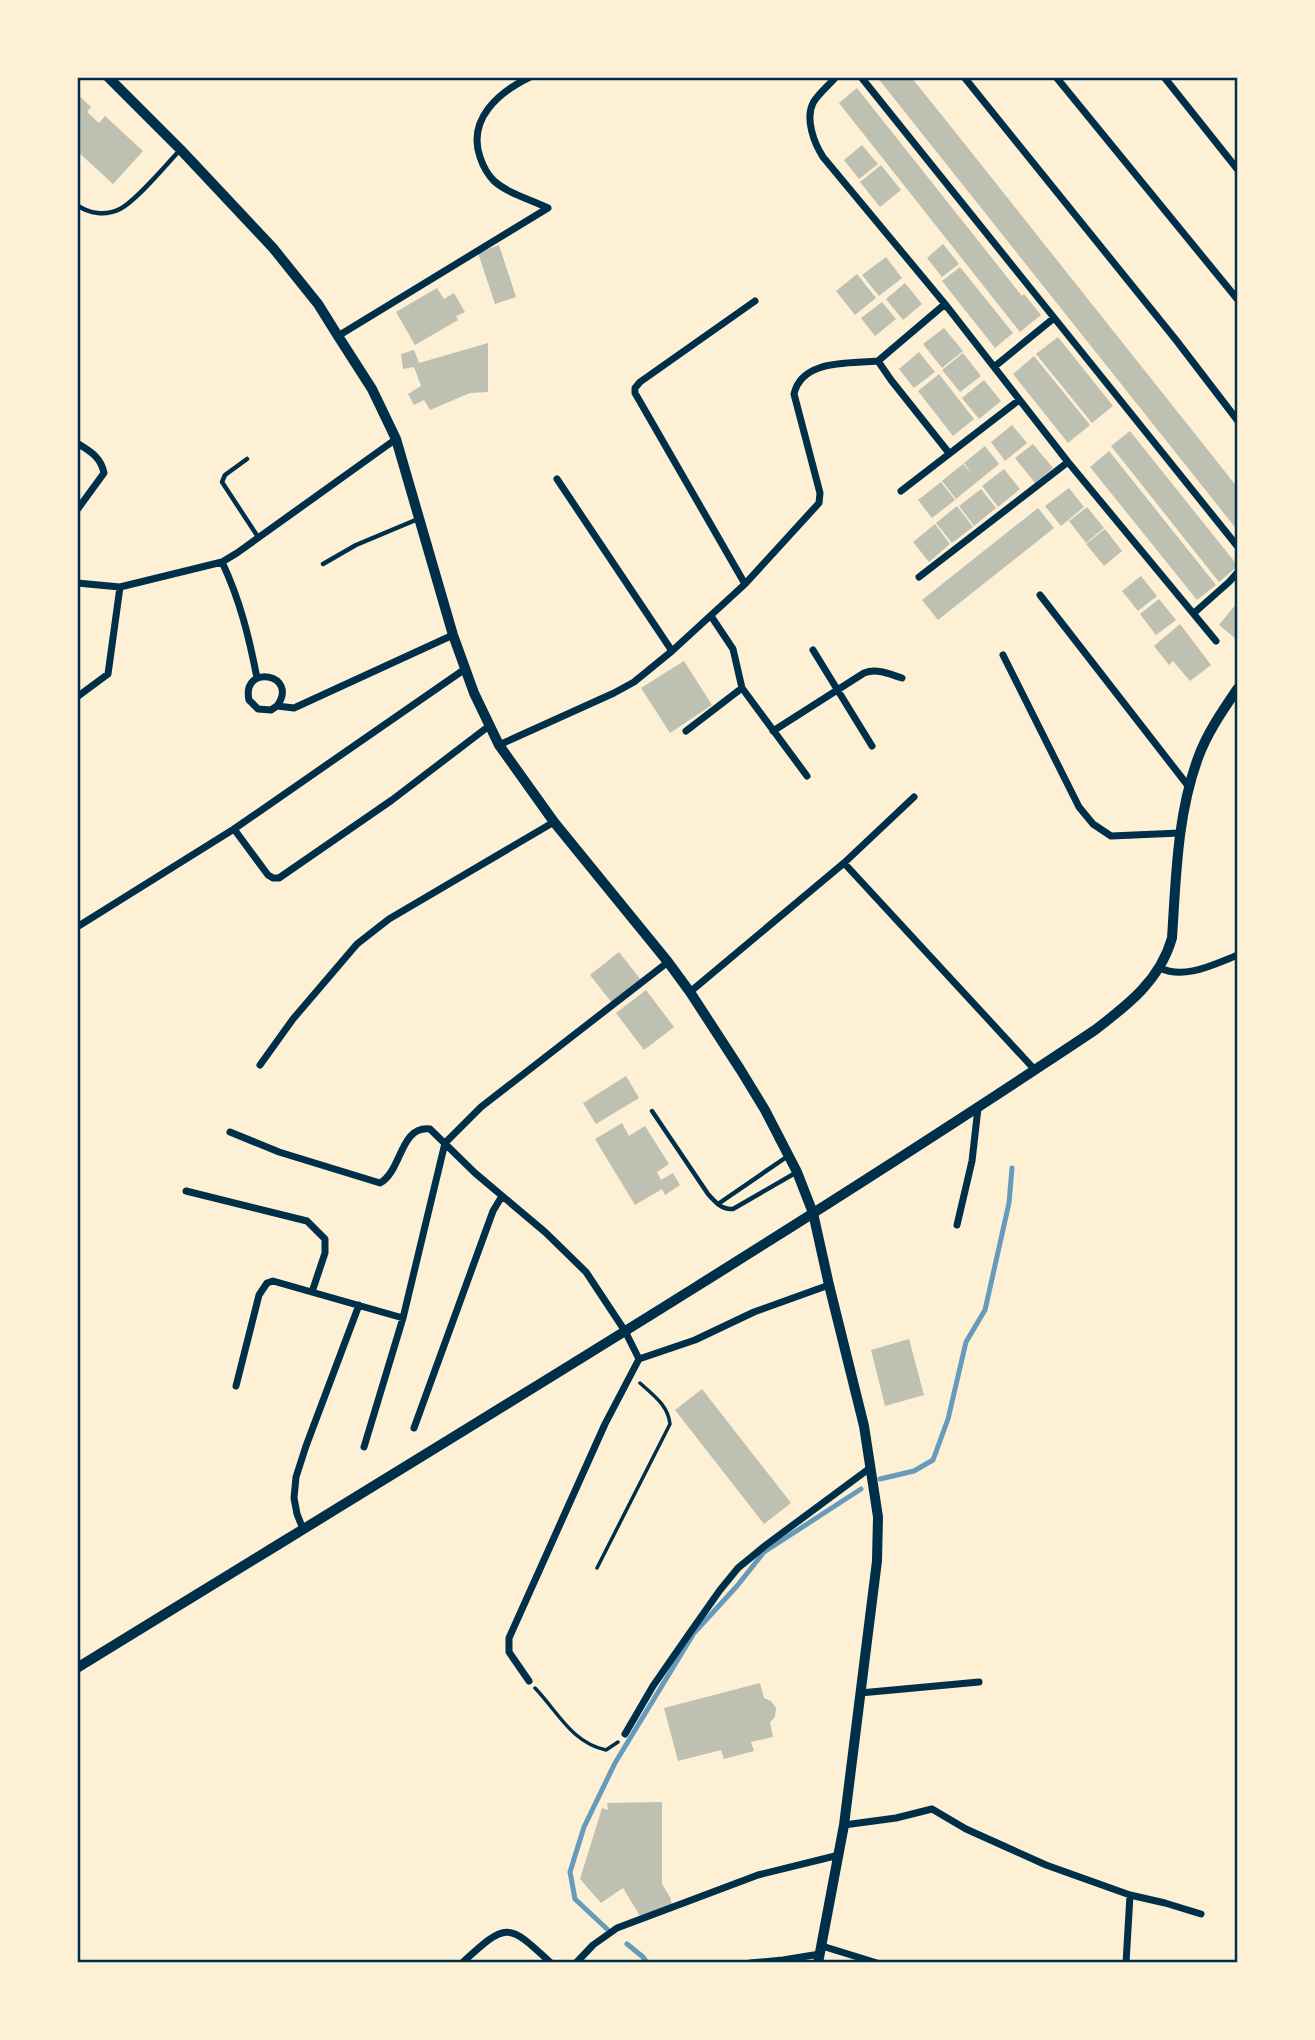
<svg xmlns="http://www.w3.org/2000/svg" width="1315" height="2040" font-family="Inter,sans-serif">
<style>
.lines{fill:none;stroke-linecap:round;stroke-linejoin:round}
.stream{stroke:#669bbc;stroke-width:5}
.building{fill:#bec0b2}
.path{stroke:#003049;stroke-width:3.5}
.service{stroke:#003049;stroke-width:4.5}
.minor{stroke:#003049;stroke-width:7}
.tertiary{stroke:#003049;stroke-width:10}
.secondary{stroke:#003049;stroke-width:10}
.neatline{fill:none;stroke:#003049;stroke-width:2.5}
</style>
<rect width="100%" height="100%" fill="#fdf0d5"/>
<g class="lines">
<path class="stream" d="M880 1479 914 1471 933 1460 948 1419 966 1342 985 1310 1009 1203 1012 1168
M607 1929 575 1899 570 1872 584 1827 615 1763 694 1633 737 1586 764 1552 861 1489
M627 1944 643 1957 647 1963"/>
</g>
<path class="building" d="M877 77H911L948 123 1238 488V531Z
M857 88 1022 296 1024 294 1041 315 1020 332 839 103Z
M77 94 91 107 87 112 99 123 105 116 143 151 113 184 77 151Z
M862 145 878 164 859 179 844 160Z
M881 165 901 190 880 207 860 182Z
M943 244 959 264 942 277 927 258Z
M499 245 516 297 495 304 478 253Z
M886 257 902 278 879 296 862 275Z
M960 267 1013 333 995 348 942 281Z
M857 274 876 298 855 315 836 291Z
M905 283 922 304 903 320 886 299Z
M437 288 444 299 454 293 465 312 456 316 458 320 415 345 396 312Z
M882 302 896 319 875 336 861 318Z
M944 328 963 351 942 368 923 344Z
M1058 337 1113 406 1092 423 1036 354Z
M488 343V392L470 393 430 410 424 400 414 405 408 394 421 386 414 367 403 369 401 354 414 350 419 363Z
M919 352 935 372 914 388 899 369Z
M963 353 981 376 960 392 942 370Z
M1034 356 1090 425 1068 443 1013 374Z
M939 374 974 419 953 436 918 391Z
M984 380 1001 401 979 419 962 398Z
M1012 425 1027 443 1005 461 991 442Z
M1130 431 1238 566 1219 582 1111 446Z
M1033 444 1053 468 1035 483 1015 458Z
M985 446 999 464 956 499 942 481 963 464 973 475 964 463Z
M1109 451 1216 585 1197 600 1090 467Z
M1004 469 1020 489 998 507 982 486Z
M941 482 955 500 932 518 918 500Z
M1069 488 1084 507 1061 526 1045 506Z
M981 489 996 508 974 526 959 506Z
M957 506 973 527 952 543 936 523Z
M1087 507 1104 528 1086 543 1069 521Z
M1038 508 1054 528 938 620 922 600Z
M935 524 950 544 929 562 913 542Z
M1105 529 1122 551 1104 566 1086 544Z
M1141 576 1157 596 1138 611 1122 591Z
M1159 599 1176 620 1156 635 1140 614Z
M1236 604 1238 605V636L1236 639 1219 625Z
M1180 624 1211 665 1190 681 1173 661 1169 665 1154 646Z
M684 661 712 705 670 733 641 688Z
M619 952 641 980 612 1003 590 975Z
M646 990 674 1027 644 1050 616 1013Z
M626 1076 639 1098 596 1124 583 1103Z
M622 1123 629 1136 645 1126 669 1164 657 1172 661 1180 673 1173 680 1185 665 1195 662 1189 635 1205 595 1139Z
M909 1339 924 1395 885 1406 871 1350Z
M702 1389 791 1503 764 1524 675 1410Z
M760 1683 764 1698 771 1701 776 1708 775 1717 770 1722 773 1737 751 1742 754 1751 724 1759 721 1750 678 1761 664 1708Z
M662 1802V1884L670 1897 672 1905 640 1916 623 1888 601 1903 580 1879 602 1808 608 1810 607 1803Z"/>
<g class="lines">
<path class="path" d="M597 1568 670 1424C668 1405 653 1395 640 1383
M535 1688C558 1712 572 1743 606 1750L618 1742"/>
<path class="service" d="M77 205C89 214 106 216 120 209 136 201 166 165 180 150
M247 459 225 475 222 482 258 537
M323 564 356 545 418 519
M652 1111 708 1194C715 1202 722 1210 733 1209L797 1172
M718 1204 788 1156"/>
<path class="minor" d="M836 77C829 85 818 94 813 103 805 119 814 143 823 157L945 304 1068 462 1216 641
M861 77 1238 547
M964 77 1176 340 1238 421
M1056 77 1238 300
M1164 77 1238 170
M945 304 878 361 891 380 949 453
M338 336 548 208C530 199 509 194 494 181 487 174 483 166 480 157 467 119 499 92 530 77
M994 367 1054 318
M77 443C90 451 101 457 104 473L77 510
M557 479 672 651
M901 491 1019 400
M222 562C240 600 249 637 257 678
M919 577 1068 462
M77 583 120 587 222 562 237 553 396 439
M745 584 635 393V388L640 382 755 301
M1040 595 1189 787
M1194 613 1229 582 1238 572
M711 616 733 649 742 688 807 776
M813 650 872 746
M1003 655 1079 807 1093 824 1111 836 1180 833
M77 697 108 674 120 587
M277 706C300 674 241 663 249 700L258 709 271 710 277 706 294 708 453 635
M686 731 742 688
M773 731 864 673C877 668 889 674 902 678
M499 745 614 693 634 682 672 651 745 584 819 503 820 493 794 394C802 359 849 364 878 361
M234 829 268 875 273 878H279L392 800 489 726
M844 863 1035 1070
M77 927 234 829 465 669
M1160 968C1185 980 1214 964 1238 955
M690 992 844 863 914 797
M260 1065 293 1019 357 944 389 919 554 822
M230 1132 279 1152 380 1183C402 1171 400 1125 430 1129L475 1173 545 1232 586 1272 625 1331 639 1359
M186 1191 307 1221 325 1239V1253L312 1292
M957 1225 972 1161 978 1108
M236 1386 259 1295 267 1283 273 1281 403 1318
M414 1428 493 1211 502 1196
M364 1447 403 1318 445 1143 481 1107 668 962
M303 1529 297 1514 294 1498 296 1477 306 1446 359 1305
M529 1681 509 1652V1638L605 1424 639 1359 695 1340 754 1312 829 1285
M860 1693 979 1682
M625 1734 653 1686 689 1634 720 1590 738 1568 766 1545 870 1468
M844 1825 896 1818 932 1809 966 1829 1046 1865 1130 1895 1165 1903 1201 1914
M822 1946 877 1963
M462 1963C507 1922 507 1922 551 1963
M576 1963 593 1945 617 1928 758 1875 839 1855
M750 1963 783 1960 820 1954
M1126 1963 1130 1895"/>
<path class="tertiary" d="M108 77 181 150 273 248 318 304 338 336 372 389 396 439 453 635 474 693 499 745 554 822 668 962 690 992 740 1069 765 1110 797 1172 813 1213 829 1285 864 1426 878 1517 877 1561 844 1825 818 1963"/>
<path class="secondary" d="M77 1668C418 1458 762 1252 1095 1030 1129 1004 1160 980 1172 938 1176 878 1177 815 1198 758 1207 733 1223 710 1238 688"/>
</g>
<rect width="1315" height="2040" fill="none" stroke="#fdf0d5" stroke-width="158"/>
<rect x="79" y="79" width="1157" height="1882" class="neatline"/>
</svg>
